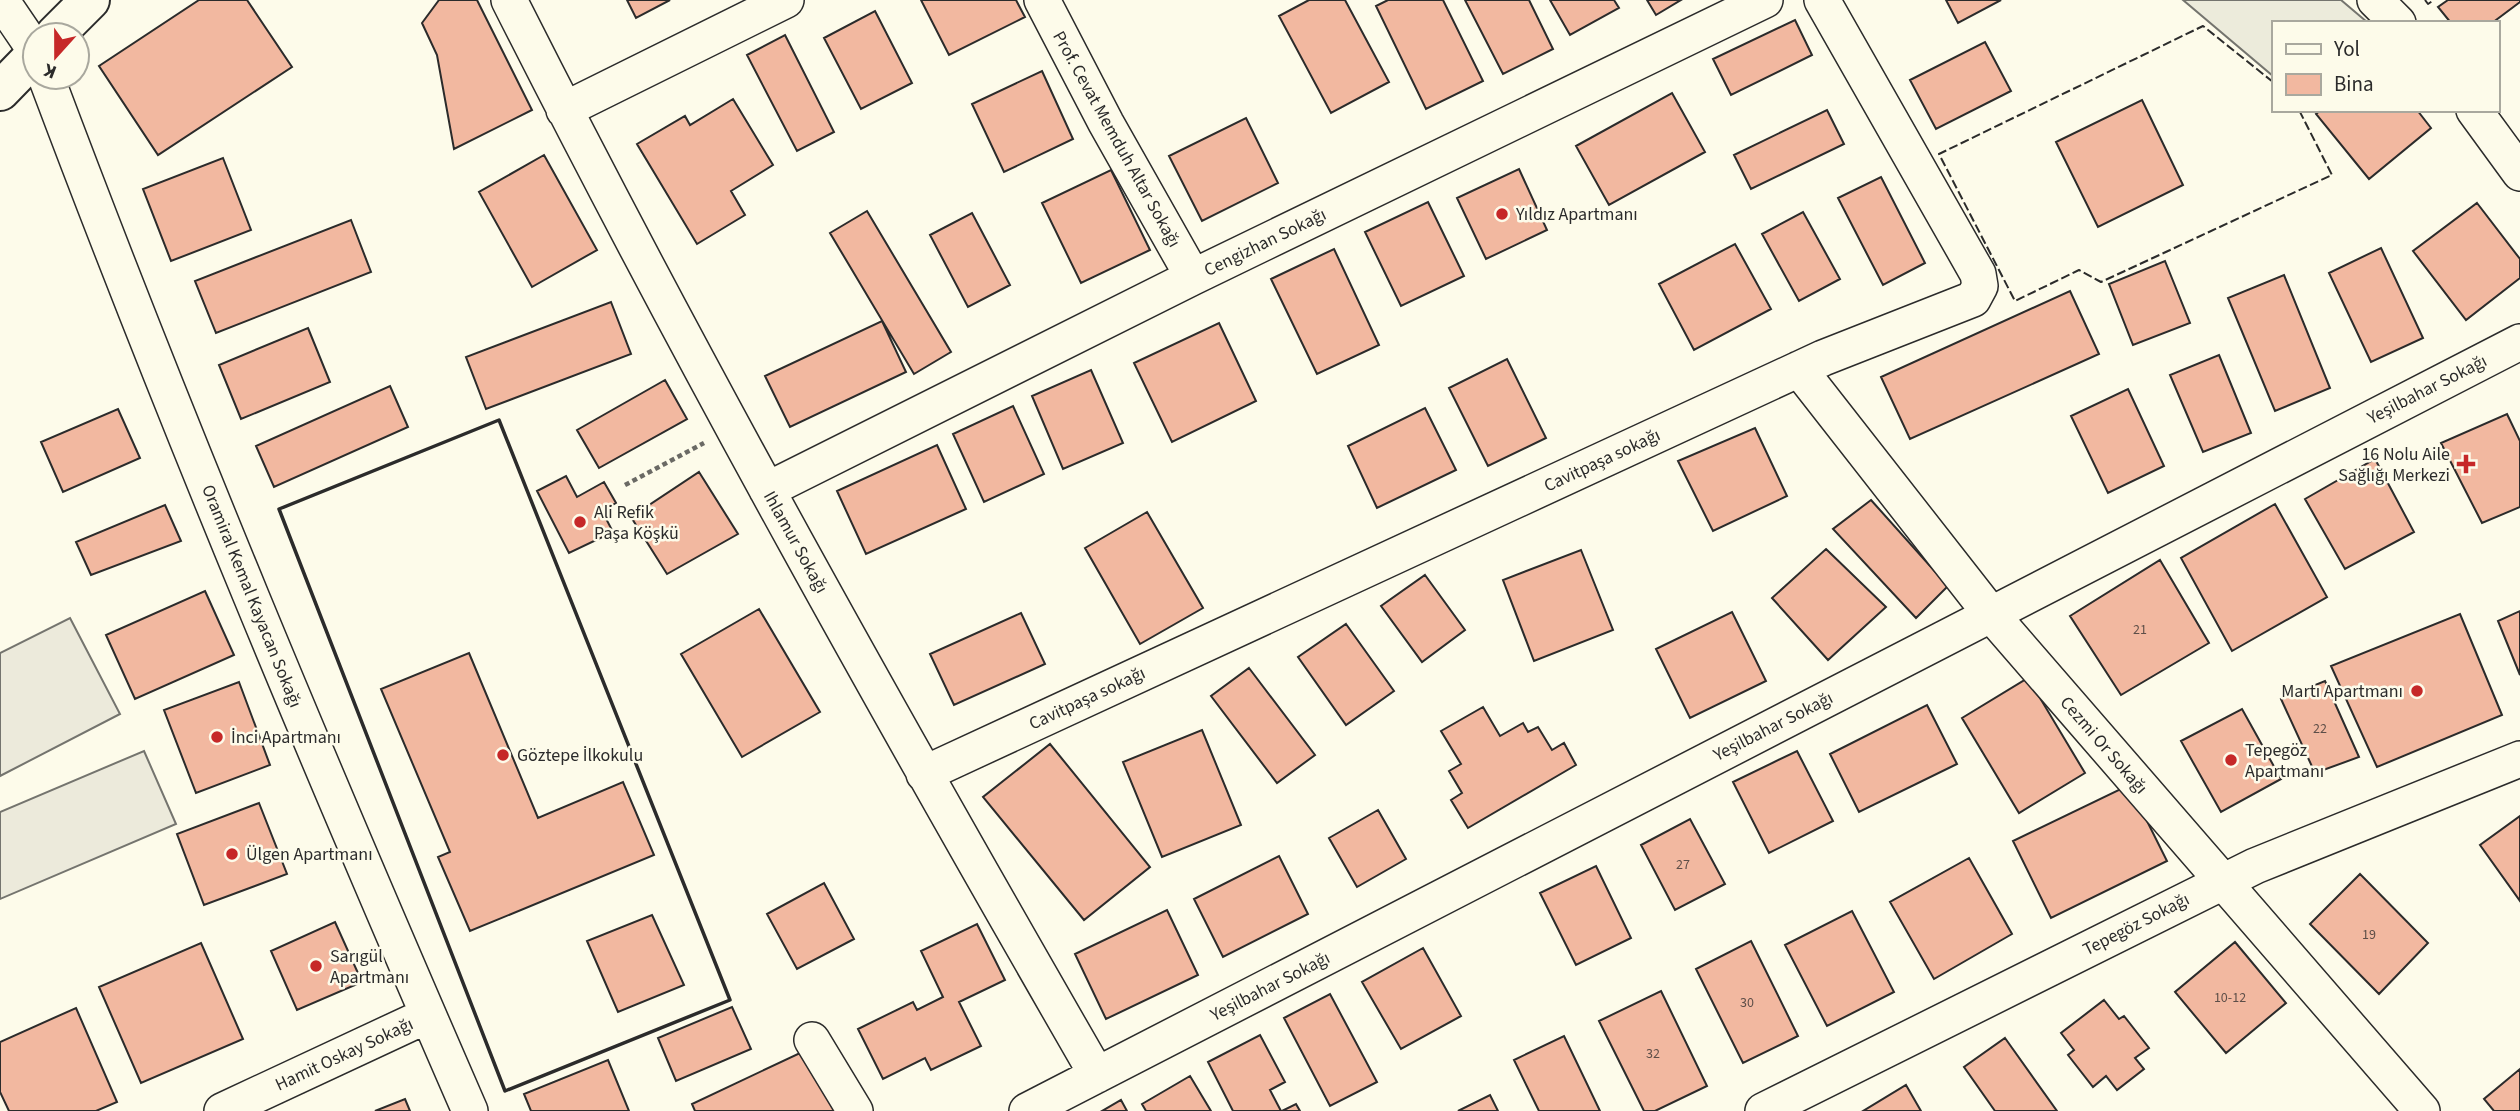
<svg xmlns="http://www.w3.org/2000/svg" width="2520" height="1111" font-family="'Source Sans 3',sans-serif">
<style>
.green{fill:#ecebdb;stroke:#74746e;stroke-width:2}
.parking{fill:#eceadb;stroke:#74746e;stroke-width:2}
.building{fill:#f2b8a0;stroke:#2b2b2b;stroke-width:2}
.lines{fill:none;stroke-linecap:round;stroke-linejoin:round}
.minor-casing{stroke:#2b2b2b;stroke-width:38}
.major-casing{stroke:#2b2b2b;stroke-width:42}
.path{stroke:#6a6964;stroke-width:4.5;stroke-dasharray:5 3.5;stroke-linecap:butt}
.minor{stroke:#fdfbea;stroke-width:35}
.major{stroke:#fdfbea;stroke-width:38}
.fence{stroke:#2b2b2b;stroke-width:2;stroke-dasharray:9 3.5;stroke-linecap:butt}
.wall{stroke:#2b2b2b;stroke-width:3.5}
.poi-dot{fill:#c62828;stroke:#fdfbea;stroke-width:2.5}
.labels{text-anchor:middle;stroke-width:5;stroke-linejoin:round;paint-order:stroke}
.number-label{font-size:14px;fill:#5d4e48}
.street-label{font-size:18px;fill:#2b2b2b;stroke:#fdfbea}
.poi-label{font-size:18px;fill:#2b2b2b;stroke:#fdfbea;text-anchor:start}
</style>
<rect width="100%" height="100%" fill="#fdfbea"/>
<path class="green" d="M2183 0H2341L2367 22 2273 23V76Z"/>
<path class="parking" d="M70 618 120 714 0 776V653Z
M144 751 176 824 0 899V812Z"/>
<path class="building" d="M199 0H247L292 67 158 155 99 66Z
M439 0H477L532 110 454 149 437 55 422 23Z
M627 0H670L636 18Z
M921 0H1016L1025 17 949 55Z
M1309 0H1345L1389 82 1331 113 1279 16Z
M1388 0H1443L1483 81 1426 109 1376 6Z
M1465 0H1529L1553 49 1503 74Z
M1550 0H1614L1619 8 1570 35Z
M1647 0H1681L1656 15Z
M1946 0H2001L1958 23Z
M2448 0H2520V2L2492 23H2451L2438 7Z
M875 11 912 83 861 109 824 38Z
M1795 20 1812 55 1731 95 1713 59Z
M785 35 834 132 797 151 747 55Z
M1985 42 2011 91 1936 129 1910 80Z
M1042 71 1073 139 1004 172 972 104Z
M1672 93 1705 152 1609 205 1576 146Z
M733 99 773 165 731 191 745 215 697 244 637 144 685 116 690 125Z
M2142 100 2183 185 2098 227 2056 142Z
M1827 110 1844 144 1751 189 1734 155Z
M2321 110H2417L2431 128 2369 179 2316 114Z
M1246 118 1278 183 1202 221 1169 156Z
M544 155 597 250 532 287 479 192Z
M223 158 251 230 171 261 143 189Z
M1519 169 1547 230 1486 259 1457 198Z
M1111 170 1150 250 1081 283 1042 203Z
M1881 177 1925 263 1883 285 1838 198Z
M1428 202 1464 276 1401 306 1365 232Z
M2477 203 2520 259V278L2466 320 2413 251Z
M867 211 951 352 914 374 830 233Z
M1803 212 1840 279 1799 301 1762 234Z
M972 213 1010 285 968 307 930 235Z
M351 220 371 272 216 333 195 281Z
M1735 244 1771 309 1694 350 1659 284Z
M2381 248 2423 338 2371 362 2329 273Z
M1334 249 1379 345 1317 374 1271 279Z
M2165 261 2190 323 2133 345 2109 284Z
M2284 275 2330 388 2275 411 2228 298Z
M2070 291 2099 354 1910 439 1881 377Z
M611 302 631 354 486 409 466 357Z
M882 321 906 372 790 427 765 376Z
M1219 323 1256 401 1172 442 1134 363Z
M308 328 330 382 241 419 219 365Z
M2219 355 2251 433 2203 452 2170 375Z
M1507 359 1546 438 1488 466 1449 388Z
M1091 370 1123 443 1063 469 1032 396Z
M665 380 687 419 599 468 577 430Z
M390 386 408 427 274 487 256 446Z
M2128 389 2164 466 2108 493 2071 416Z
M1013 406 1044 474 984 502 953 434Z
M1425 408 1456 470 1377 508 1348 446Z
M118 409 140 458 63 492 41 442Z
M2507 414 2520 441V507L2482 523 2441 443Z
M1755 428 1787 496 1713 531 1678 461Z
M937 445 966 509 866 554 837 491Z
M2375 459 2414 532 2345 569 2305 499Z
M699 472 738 534 667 574 631 517Z
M566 476 577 497 604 482 616 503 602 511 613 532 569 553 537 491Z
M1871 500 1948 586 1916 618 1833 529Z
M2275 504 2327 597 2232 651 2181 558Z
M165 505 181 541 91 575 76 542Z
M1147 512 1203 608 1140 644 1085 548Z
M1826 549 1886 607 1828 660 1772 598Z
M1581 550 1613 630 1534 661 1503 580Z
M2160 560 2209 643 2121 695 2070 616Z
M1425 575 1465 630 1422 662 1381 606Z
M205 591 234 655 135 699 106 635Z
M759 609 820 712 742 757 681 654Z
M2520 611V675L2498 621Z
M1732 612 1766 681 1690 718 1656 649Z
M1021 613 1045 664 954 705 930 654Z
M2460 614 2502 715 2377 767 2331 666Z
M1346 624 1394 691 1346 725 1298 657Z
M469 653 538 818 623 782 654 855 470 931 438 857 450 852 381 689Z
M1249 668 1315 755 1277 783 1211 696Z
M2028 678 2085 773 2019 813 1962 718Z
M2325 681 2359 757 2315 773 2281 699Z
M239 682 270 765 196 793 164 710Z
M1927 705 1957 764 1859 812 1830 754Z
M1483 707 1500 736 1523 723 1528 732 1538 727 1552 750 1564 743 1576 765 1468 828 1451 800 1462 793 1449 771 1461 764 1441 731Z
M2242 709 2281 779 2221 812 2181 741Z
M1202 730 1241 825 1162 857 1123 762Z
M1050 744 1150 867 1084 920 983 797Z
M1797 751 1833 821 1769 853 1733 782Z
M2129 785 2167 861 2051 918 2013 841Z
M259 803 287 874 204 905 177 834Z
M1378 810 1406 859 1357 887 1329 838Z
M2520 816V901L2480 845Z
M1690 819 1725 884 1675 910 1641 845Z
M1279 856 1308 914 1223 957 1194 899Z
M1969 858 2012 934 1934 979 1890 902Z
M1596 866 1631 938 1576 965 1540 893Z
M2360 874 2428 943 2379 994 2310 924Z
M824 883 854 939 797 969 767 914Z
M1167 910 1198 975 1106 1019 1075 954Z
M1852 911 1894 992 1827 1026 1785 945Z
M652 915 684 985 618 1012 587 941Z
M335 922 362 982 297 1010 271 951Z
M977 924 1005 980 959 1002 981 1046 931 1070 925 1058 883 1079 858 1029 913 1002 917 1010 943 997 921 951Z
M1751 941 1798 1036 1743 1063 1696 969Z
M2235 942 2286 1003 2226 1053 2175 992Z
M201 943 243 1039 141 1083 99 987Z
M1423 948 1461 1016 1401 1049 1362 982Z
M1661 991 1707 1086 1655 1111H1644L1599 1021Z
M1330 994 1377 1082 1330 1106 1284 1018Z
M2104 1000 2119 1019 2124 1016 2149 1048 2135 1058 2144 1069 2117 1090 2106 1076 2093 1087 2068 1055 2074 1050 2061 1033Z
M732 1007 751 1049 676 1081 658 1038Z
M76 1008 117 1102 96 1111H9L0 1092V1042Z
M1260 1035 1285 1082 1270 1090 1281 1111H1233L1208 1062Z
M1564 1036 1600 1111H1539L1514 1060Z
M2005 1038 2057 1111H1995L1964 1067Z
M800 1053 835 1111H695L692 1104Z
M608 1060 629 1111H531L524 1094Z
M2520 1069V1111H2494L2484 1099Z
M1190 1076 1211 1111H1146L1142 1104Z
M1906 1085 1921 1111H1863Z
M1490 1095 1498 1111H1458Z
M405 1099 410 1111H375Z
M1121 1100 1127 1111H1102Z
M1296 1104 1300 1111H1282Z"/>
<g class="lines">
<g class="minor-casing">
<path id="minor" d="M1 0 35 50
M509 0C693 365 893 721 1097 1075
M1042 0 1106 123 1193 277
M2375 0 2398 23
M46 77C177 426 321 769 470 1111
M564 110 786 0
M2474 110 2520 173
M1799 369 1990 613 2422 1111
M767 490 1193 277 1765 0
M924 774 1823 358 1973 299 1980 286 1978 274 1822 0
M812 1040 855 1111
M222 1111 428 1015
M1027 1111 2520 342
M1763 1111 2255 866 2520 759"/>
</g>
<g class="major-casing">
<path id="major" d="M55 35 90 0
M0 91 35 55"/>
</g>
<path class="path" d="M625 485 704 443"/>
<use href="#minor" class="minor"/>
<use href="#major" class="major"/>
<path class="fence" d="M2425 0 2428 4 2434 0
M2273 82 2203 26 1939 154 2015 301 2079 270 2101 282 2332 175 2299 110"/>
<path class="wall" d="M499 420 730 1000 505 1091 279 509Z"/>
</g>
<g class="poi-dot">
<circle cx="1502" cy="214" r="7"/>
<path d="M2462.5 453.5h7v7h7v7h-7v7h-7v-7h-7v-7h7z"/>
<circle cx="580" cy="522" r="7"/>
<circle cx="2417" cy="691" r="7"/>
<circle cx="217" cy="737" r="7"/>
<circle cx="503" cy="755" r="7"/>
<circle cx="2231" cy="760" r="7"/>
<circle cx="232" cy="854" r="7"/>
<circle cx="316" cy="966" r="7"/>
</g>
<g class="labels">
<g class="number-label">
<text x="2140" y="634">21</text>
<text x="2320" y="733">22</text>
<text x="1683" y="869">27</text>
<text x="2369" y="939">19</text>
<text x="2230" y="1002">10-12</text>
<text x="1747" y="1007">30</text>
<text x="1653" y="1058">32</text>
</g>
<g class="street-label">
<text transform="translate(1117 139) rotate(61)" y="6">Prof. Cevat Memduh Altar Sokağı</text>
<text transform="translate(1265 242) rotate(-26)" y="6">Cengizhan Sokağı</text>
<text transform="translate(2427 389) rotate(-27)" y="6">Yeşilbahar Sokağı</text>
<text transform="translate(1602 460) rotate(-25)" y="6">Cavitpaşa sokağı</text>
<text transform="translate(796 542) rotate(61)" y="6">Ihlamur Sokağı</text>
<text transform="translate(252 596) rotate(68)" y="6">Oramiral Kemal Kayacan Sokağı</text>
<text transform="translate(1087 698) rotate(-25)" y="6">Cavitpaşa sokağı</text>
<text transform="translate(1773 726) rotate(-27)" y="6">Yeşilbahar Sokağı</text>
<text transform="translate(2104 745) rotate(49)" y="6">Cezmi Or Sokağı</text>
<text transform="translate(2136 924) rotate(-27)" y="6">Tepegöz Sokağı</text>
<text transform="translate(1270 986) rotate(-27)" y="6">Yeşilbahar Sokağı</text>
<text transform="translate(344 1054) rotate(-25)" y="6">Hamit Oskay Sokağı</text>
</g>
<g class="poi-label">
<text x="1516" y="220">Yıldız Apartmanı</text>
<text x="2450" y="460" text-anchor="end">16 Nolu Aile<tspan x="2450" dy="21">Sağlığı Merkezi</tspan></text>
<text x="594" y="518">Ali Refik<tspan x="594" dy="21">Paşa Köşkü</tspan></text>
<text x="2403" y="697" text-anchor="end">Martı Apartmanı</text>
<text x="231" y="743">İnci Apartmanı</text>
<text x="2245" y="756">Tepegöz<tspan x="2245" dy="21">Apartmanı</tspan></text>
<text x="517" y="761">Göztepe İlkokulu</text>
<text x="246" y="860">Ülgen Apartmanı</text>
<text x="330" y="962">Sarıgül<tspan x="330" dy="21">Apartmanı</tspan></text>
</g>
</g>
<rect x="2272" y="21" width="228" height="91" fill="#fdfbea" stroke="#a9a89e" stroke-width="2"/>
<rect x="2286" y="44" width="35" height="10" fill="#fdfbea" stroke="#a9a89e" stroke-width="2"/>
<text x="2334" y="56" font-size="21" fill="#2b2b2b">Yol</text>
<rect x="2286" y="74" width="35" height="21" fill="#f2b8a0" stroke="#a9a89e" stroke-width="2"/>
<text x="2334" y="91" font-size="21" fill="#2b2b2b">Bina</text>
<g transform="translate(56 56) rotate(201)"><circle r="33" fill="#fdfbea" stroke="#a9a89e" stroke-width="2"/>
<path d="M0-5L12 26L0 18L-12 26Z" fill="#c62828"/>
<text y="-10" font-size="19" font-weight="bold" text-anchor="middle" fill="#2b2b2b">K</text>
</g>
</svg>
